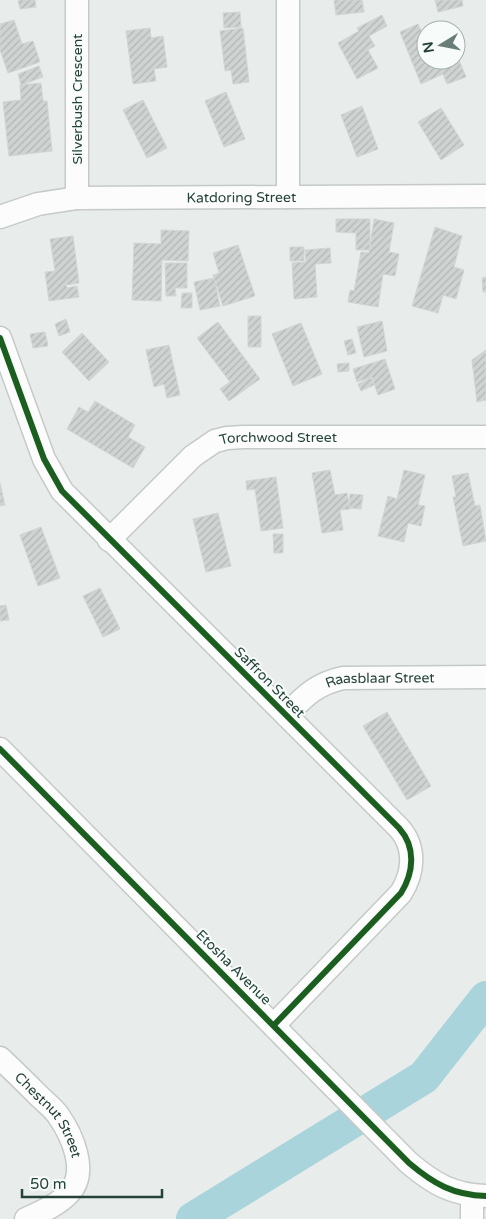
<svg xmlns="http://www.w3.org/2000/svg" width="486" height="1219" font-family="'Varela Round',sans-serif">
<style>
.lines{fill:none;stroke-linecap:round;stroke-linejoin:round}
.river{stroke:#a9d4db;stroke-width:34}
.building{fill:url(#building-hatch);stroke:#d1d6d4}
.street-casing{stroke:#c5cac8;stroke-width:25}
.street{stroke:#fcfcfc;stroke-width:22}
.cycleway-casing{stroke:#f7fbf9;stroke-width:9}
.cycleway{stroke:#1b5e20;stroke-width:6}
.labels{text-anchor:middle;stroke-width:4;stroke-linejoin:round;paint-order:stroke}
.street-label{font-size:14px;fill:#24423a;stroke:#f7fbf9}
</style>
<defs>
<pattern id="building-hatch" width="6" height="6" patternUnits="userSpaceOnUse" patternTransform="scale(1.25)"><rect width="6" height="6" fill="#cfd4d2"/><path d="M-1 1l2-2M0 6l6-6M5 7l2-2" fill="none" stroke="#b2b7b5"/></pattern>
</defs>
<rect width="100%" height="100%" fill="#e8edeb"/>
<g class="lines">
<path class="river" d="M193 1219 424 1077 486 998"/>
</g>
<path class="building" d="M18 0H35L36 7 20 9Z
M334 0H362L364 12 336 15Z
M435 0H462L463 6 438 12Z
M240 12 241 27 224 28 223 13Z
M382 15 387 26 369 36 375 46 368 50 378 68 357 79 338 43 359 31 357 28Z
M14 20 22 44 33 41 40 62 8 73 0 50V24Z
M418 24 422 33 426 32V60H456V53L466 77 447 84 443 74 421 84 400 32Z
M150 28 151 38 163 36 167 67 154 69 156 81 133 84 126 31Z
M243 28 249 82 233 84 231 70 225 71 220 31Z
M39 66 43 77 21 85 18 74Z
M41 83 43 101H47L52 151 9 156 3 102 21 100 20 85Z
M226 92 245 139 224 147 205 101Z
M143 100 167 148 147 158 123 110Z
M362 106 378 149 357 157 341 115Z
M441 108 464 145 441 160 418 122Z
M336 219H370V250H356V233L336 232Z
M374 219 394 223 389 252 399 254 395 276 383 274 378 307 348 302 350 290 354 291 361 252 369 253Z
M435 227 462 236 454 267 464 270 456 299 443 295 438 313 412 306Z
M161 230 189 231 188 261 162 260 161 301 132 300 134 243 161 244Z
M73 236 79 283 66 285 67 288 77 286 79 297 49 301 45 272 55 271 50 239Z
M238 245 255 296 223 306 213 275 219 273 213 253Z
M290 247H304V261H290Z
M330 248 331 263 315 264 317 297 294 299 292 263 306 262 305 250Z
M165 263H187V288H175L176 296H166Z
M486 277V292H483L482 278Z
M214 278 220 306 200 310 194 282Z
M182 293H192V308H181Z
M248 316H261V347H248Z
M66 319 70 332 59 336 55 324Z
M382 321 387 351 364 357 357 327Z
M218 322 260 379 229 401 220 389 230 382 197 338Z
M301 323 322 374 293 386 272 334Z
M45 332 48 346 33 348 30 334Z
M82 333 109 362 89 381 62 352Z
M352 339 356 353 348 355 344 341Z
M169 345 180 395 167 398 164 384 154 387 146 350Z
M486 350V400L477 402 472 360Z
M385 359 395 389 378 395 372 377 357 382 353 369Z
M349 363V371L338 372 337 364Z
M371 378 374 385 361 391 358 384Z
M95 401 135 425 128 437 145 447 133 468 67 429 79 407 88 412Z
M330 470 335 495 347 493 350 509 340 510 343 530 322 533 312 473Z
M404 470 425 475 418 505 425 506 421 526 408 523 404 542 378 536 388 496 397 499Z
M468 473 475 506 480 505 486 541 463 546 453 497H456L452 476Z
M276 477 283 528 261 531 255 489 247 490 246 481Z
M0 483 5 505 0 506Z
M350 494 363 495 361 509 349 508Z
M218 513 231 566 206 572 193 519Z
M41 527 60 578 38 586 20 535Z
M273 534H283V553H274Z
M100 588 120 629 103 637 83 596Z
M6 605 9 620 0 621V606Z
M387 712 431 786 407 800 363 726Z"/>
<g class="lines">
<g class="street-casing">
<g id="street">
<path d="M77 0V198"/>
<path d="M288 197V0"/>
<path id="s1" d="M0 217 38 204 77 198 486 196"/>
<path d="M0 338 44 459 62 491 399 828C416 847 414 872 401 893L274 1025"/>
<path id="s2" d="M109 540 193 456 215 441 227 438 243 437H486"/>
<path id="s3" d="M286 715C305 696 316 684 343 678L486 677"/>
<path d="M0 749 409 1163C434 1184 453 1195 486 1196"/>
<path id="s4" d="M0 1058C13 1070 26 1083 39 1096 45 1102 53 1108 58 1115 72 1135 89 1172 69 1193 58 1205 41 1212 26 1219"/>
<path d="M472 1196V1219"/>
</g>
</g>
<use href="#street" class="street"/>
<g class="cycleway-casing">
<path id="cycleway" d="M0 338 44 459 62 491 399 828C416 847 414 872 401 893L274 1025
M0 749 409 1163C434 1184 453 1195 486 1196"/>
</g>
<use href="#cycleway" class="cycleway"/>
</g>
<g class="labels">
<g class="street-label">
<text transform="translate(77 99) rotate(-90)" y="5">Silverbush Crescent</text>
<text dy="5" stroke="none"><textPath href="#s1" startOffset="244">Katdoring Street</textPath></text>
<text dy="5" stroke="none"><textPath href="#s2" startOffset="209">Torchwood Street</textPath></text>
<text dy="5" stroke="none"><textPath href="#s3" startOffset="106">Raasblaar Street</textPath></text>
<text transform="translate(270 682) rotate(45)" y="5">Saffron Street</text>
<text transform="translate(234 967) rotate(45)" y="5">Etosha Avenue</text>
<text dy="5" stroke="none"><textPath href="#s4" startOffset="76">Chestnut Street</textPath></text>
</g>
</g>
<g transform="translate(441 45) rotate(260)"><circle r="24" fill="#f7fbf9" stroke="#a3b1ad"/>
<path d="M0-4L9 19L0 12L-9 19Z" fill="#697e78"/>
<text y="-8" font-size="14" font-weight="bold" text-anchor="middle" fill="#24423a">N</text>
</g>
<path d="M22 1189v8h140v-8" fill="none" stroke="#24423a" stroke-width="2.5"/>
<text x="30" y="1189" font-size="15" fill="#24423a" stroke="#f7fbf9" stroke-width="4" paint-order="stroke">50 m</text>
</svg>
